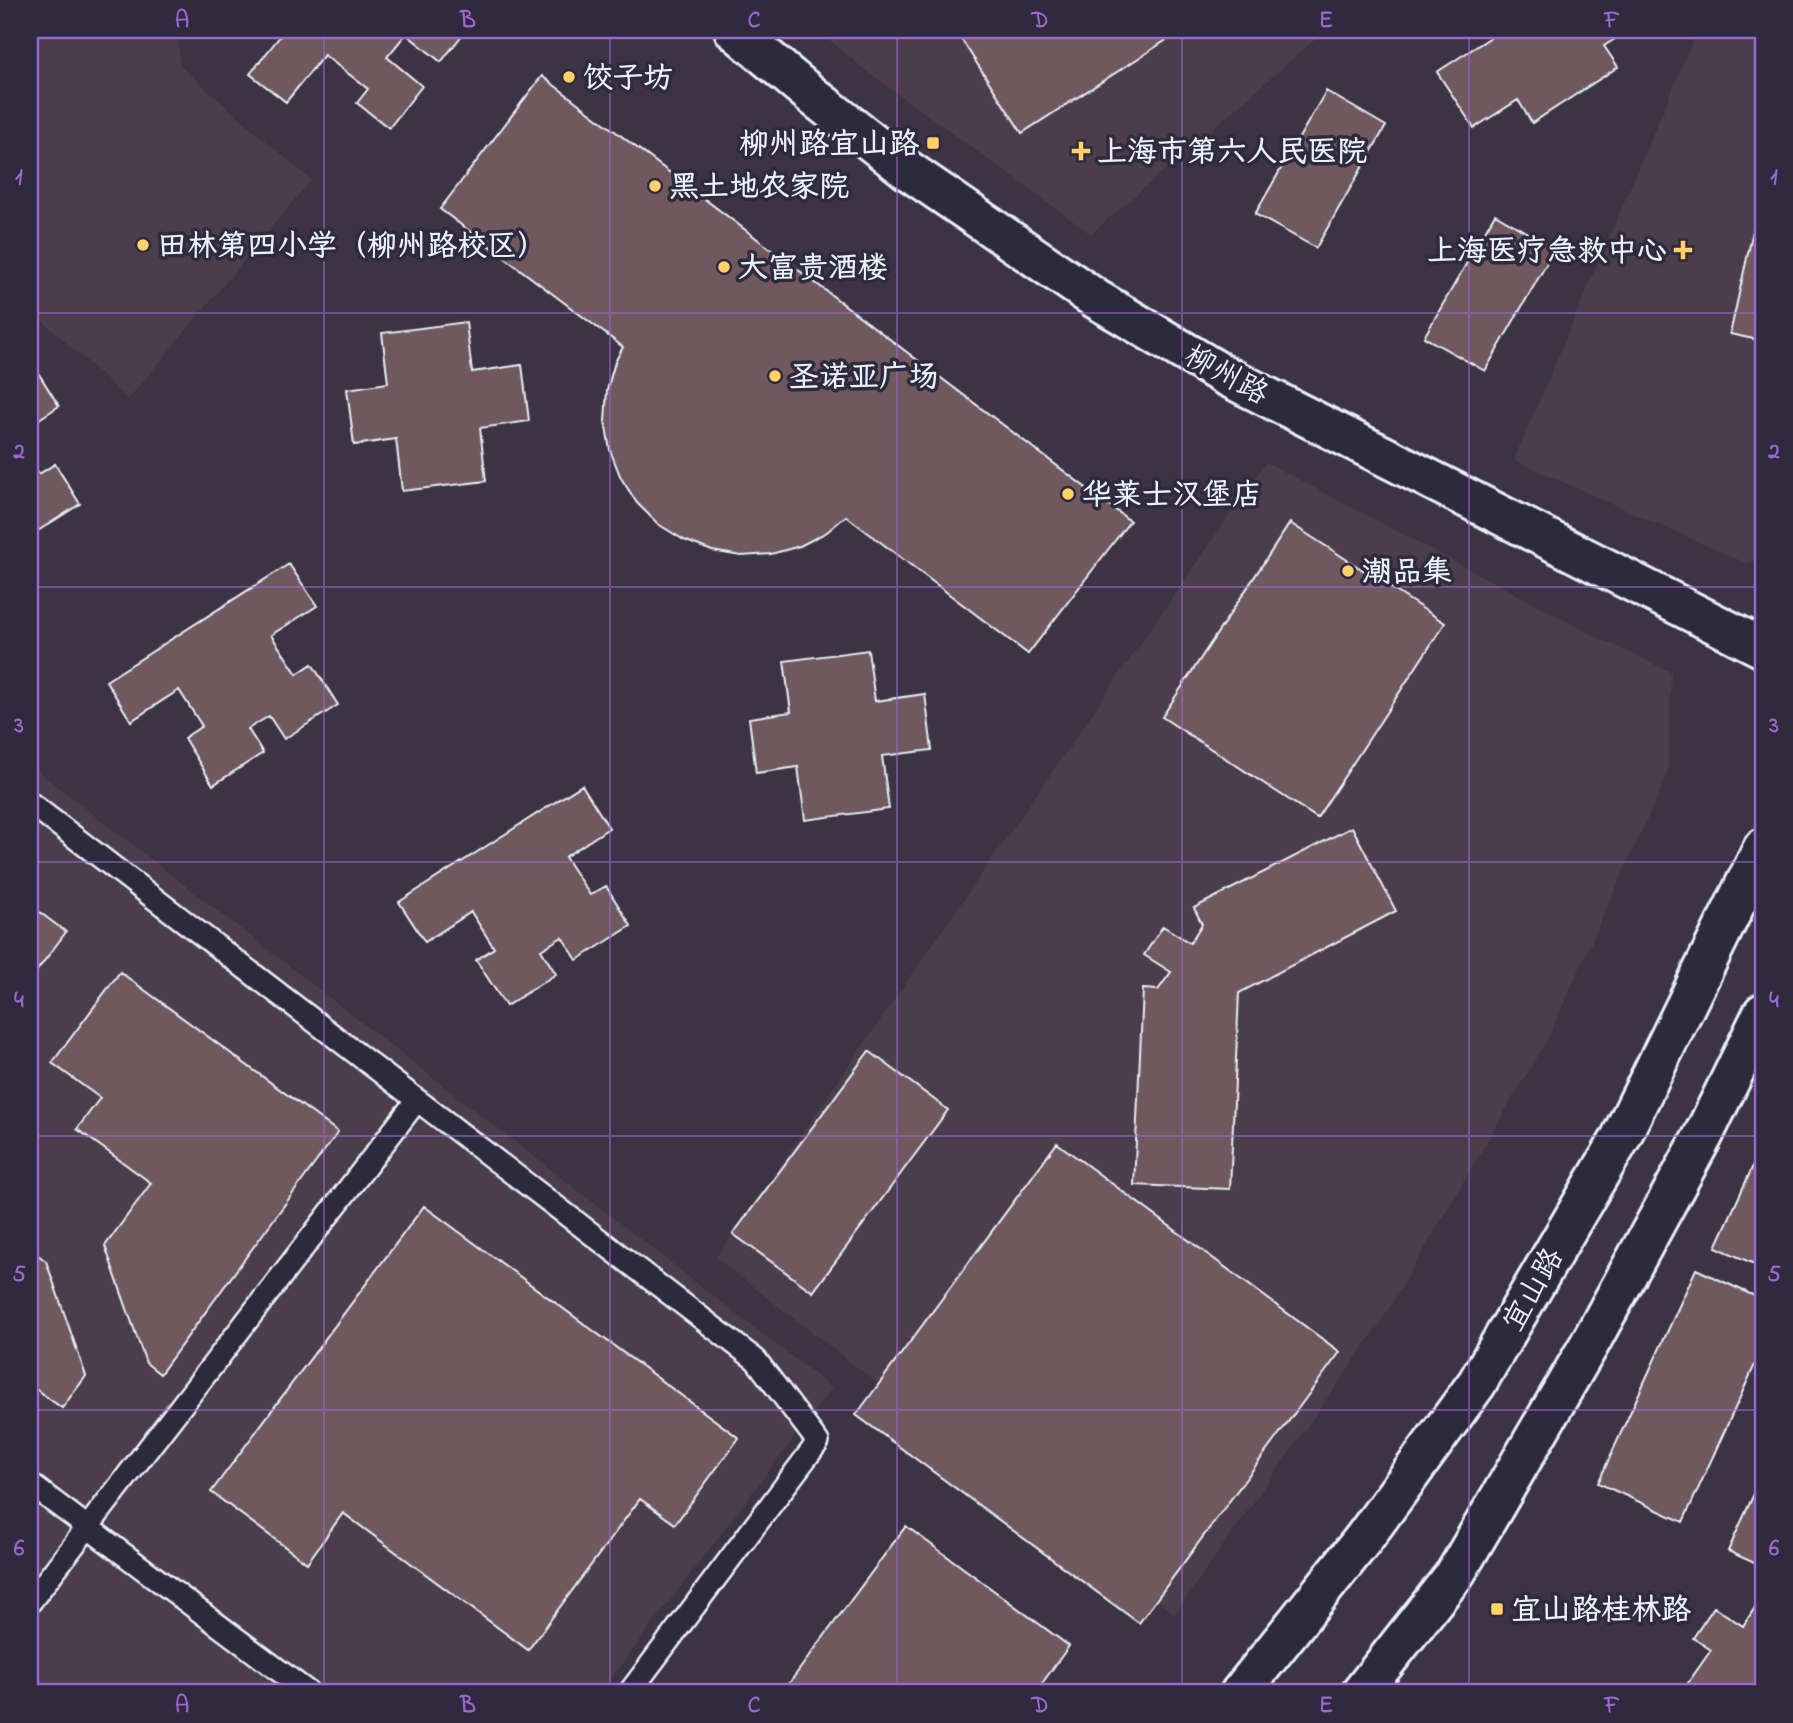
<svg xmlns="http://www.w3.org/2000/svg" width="1793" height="1723" font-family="'Indie Flower','LXGW WenKai TC',sans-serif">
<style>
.built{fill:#4b3e4c}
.building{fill:#6f595e;stroke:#e8f1f8;stroke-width:2}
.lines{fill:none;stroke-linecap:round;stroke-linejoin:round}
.service-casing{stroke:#e8f1f8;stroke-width:26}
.tertiary-casing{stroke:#e8f1f8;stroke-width:44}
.secondary-casing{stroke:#e8f1f8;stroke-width:44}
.service{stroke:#2f2a3d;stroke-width:21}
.tertiary{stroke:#2f2a3d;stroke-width:38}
.secondary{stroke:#2f2a3d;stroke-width:38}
.grid{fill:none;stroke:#9c67d0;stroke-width:2;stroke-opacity:0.55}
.poi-dot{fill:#ffd166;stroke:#2f2a3d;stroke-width:2.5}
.labels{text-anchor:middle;stroke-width:7;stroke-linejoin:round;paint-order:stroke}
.poi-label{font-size:30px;font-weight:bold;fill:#e8f1f8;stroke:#2f2a3d;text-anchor:start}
.street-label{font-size:30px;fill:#e8f1f8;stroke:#2f2a3d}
.neatline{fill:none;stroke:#9c67d0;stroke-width:2.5}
.grid-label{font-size:23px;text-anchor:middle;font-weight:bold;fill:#9c67d0}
</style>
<rect width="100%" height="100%" fill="#3c3344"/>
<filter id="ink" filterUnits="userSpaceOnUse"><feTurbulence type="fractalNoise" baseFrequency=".0143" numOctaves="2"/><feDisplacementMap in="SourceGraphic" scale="14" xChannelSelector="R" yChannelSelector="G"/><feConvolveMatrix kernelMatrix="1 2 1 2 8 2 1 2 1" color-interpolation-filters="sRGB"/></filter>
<g filter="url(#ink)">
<path class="built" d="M30 30H177L180 66 311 180 128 400 30 309Z
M818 30H1326L1091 234 861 67Z
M1688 30H1763V558L1747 564 1514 460 1693 40Z
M1266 462 1603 640 1671 672 1668 773 1549 1036 1380 1324 1175 1614 716 1258Z
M30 765 832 1388 600 1693H30Z"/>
<path class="building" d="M285 30H466L441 62 406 34 387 57 422 86 389 128 357 103 368 89 324 55 286 102 250 74Z
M959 30H1182L1022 133 956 31Z
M1502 30H1629L1604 46 1618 67 1532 123 1518 100 1474 128 1437 72Z
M542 76 1130 521 1028 654 846 516 827 532 800 546 771 554 741 556 712 551 684 540 658 524 637 503 621 478 610 450 605 421 607 390 615 362 623 347 440 209Z
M1326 91 1386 126 1316 248 1255 214Z
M1763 186V341L1730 334Z
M1495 214 1555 249 1485 371 1424 337Z
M466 322 472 372 522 365 529 421 480 428 486 481 402 491 396 439 354 445 347 389 388 383 382 333Z
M32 363 59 406 30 425V364Z
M30 459 39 474 55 464 80 504 30 536Z
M1290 523 1445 623 1317 818 1162 717Z
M289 564 317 606 271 635 297 674 312 664 338 705 284 739 269 716 248 729 263 753 213 785 184 738 202 726 179 690 131 721 106 681Z
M868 650 875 701 925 694 932 750 882 756 889 809 805 820 798 767 756 773 749 718 791 712 784 661Z
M582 785 609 828 565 857 590 895 606 886 631 926 577 960 562 937 541 950 556 974 506 1006 476 960 494 948 471 912 425 942 399 902Z
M1352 827 1396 911 1239 993 1230 1189 1134 1185 1143 989 1158 990 1171 972 1144 955 1163 926 1190 943 1202 924 1194 908Z
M30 905 66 932 30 980Z
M120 972 338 1132 160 1374 146 1363 105 1246 151 1183 77 1129 100 1098 52 1063Z
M869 1051 948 1110 813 1292 733 1234Z
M1057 1143 1340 1352 1139 1623 856 1415Z
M1763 1144V1268L1716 1247Z
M424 1206 739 1438 675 1524 640 1499 528 1650 343 1513 307 1563 211 1492Z
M30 1249 46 1261 86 1376 62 1408 30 1385Z
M1696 1269 1763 1300V1347L1683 1522 1598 1483Z
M1763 1474V1567L1728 1551Z
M906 1526 1069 1646 1035 1693H782Z
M1761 1598 1763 1599V1693H1681L1711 1650 1693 1638 1714 1607 1743 1626Z"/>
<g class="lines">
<g class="service-casing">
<path id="service" d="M30 803 756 1360 818 1442 629 1693
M30 1484 309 1693
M30 1602 417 1100"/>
</g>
<g class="tertiary-casing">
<path id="tertiary" d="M734 30 814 97 906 169 1096 299 1224 375 1763 648"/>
</g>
<g class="secondary-casing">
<path id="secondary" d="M1240 1693 1364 1538 1477 1383 1620 1139 1763 848
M1361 1693 1455 1574 1589 1345 1703 1136 1763 1013"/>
</g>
<use href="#service" class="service"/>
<use href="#tertiary" class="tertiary"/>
<use href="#secondary" class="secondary"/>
</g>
</g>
<path class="grid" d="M324 30V1693M610 30V1693M897 30V1693M1182 30V1693M1469 30V1693M30 313H1763M30 587H1763M30 862H1763M30 1136H1763M30 1410H1763"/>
<g class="poi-dot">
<circle cx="569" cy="77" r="7"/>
<rect x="926" y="136" width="14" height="14" rx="3.5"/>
<path d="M1077.5 140.5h7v7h7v7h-7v7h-7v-7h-7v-7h7z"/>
<circle cx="655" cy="186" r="7"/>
<circle cx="143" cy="245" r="7"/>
<path d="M1679.5 239.5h7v7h7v7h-7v7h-7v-7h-7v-7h7z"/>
<circle cx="724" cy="267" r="7"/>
<circle cx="775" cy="376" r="7"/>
<circle cx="1068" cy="494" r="7"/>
<circle cx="1348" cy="571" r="7"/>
<rect x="1490" y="1602" width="14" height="14" rx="3.5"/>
</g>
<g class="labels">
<g class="poi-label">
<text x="583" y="87">饺子坊</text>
<text x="919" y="153" text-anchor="end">柳州路宜山路</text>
<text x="1097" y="161">上海市第六人民医院</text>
<text x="669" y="196">黑土地农家院</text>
<text x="157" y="255">田林第四小学（柳州路校区）</text>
<text x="1667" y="260" text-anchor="end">上海医疗急救中心</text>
<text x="738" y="277">大富贵酒楼</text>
<text x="789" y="386">圣诺亚广场</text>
<text x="1082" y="504">华莱士汉堡店</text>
<text x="1362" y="581">潮品集</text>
<text x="1511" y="1619">宜山路桂林路</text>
</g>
<g class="street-label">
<text transform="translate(1227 374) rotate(29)" y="10">柳州路</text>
<text transform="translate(1532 1289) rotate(-60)" y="10">宜山路</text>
</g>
</g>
<rect width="1793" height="1723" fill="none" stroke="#2f2a3d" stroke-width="77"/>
<rect x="38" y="38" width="1717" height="1646" class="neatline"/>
<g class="grid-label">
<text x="182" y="27">A</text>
<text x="468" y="27">B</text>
<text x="754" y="27">C</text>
<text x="1040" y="27">D</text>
<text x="1326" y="27">E</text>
<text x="1612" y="27">F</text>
<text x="19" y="184">1</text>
<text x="1774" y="184">1</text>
<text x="19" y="458">2</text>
<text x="1774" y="458">2</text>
<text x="19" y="732">3</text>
<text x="1774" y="732">3</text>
<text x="19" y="1007">4</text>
<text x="1774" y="1007">4</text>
<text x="19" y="1281">5</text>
<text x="1774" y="1281">5</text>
<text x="19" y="1555">6</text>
<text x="1774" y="1555">6</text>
<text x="182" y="1712">A</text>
<text x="468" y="1712">B</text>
<text x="754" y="1712">C</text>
<text x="1040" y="1712">D</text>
<text x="1326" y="1712">E</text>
<text x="1612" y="1712">F</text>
</g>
</svg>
